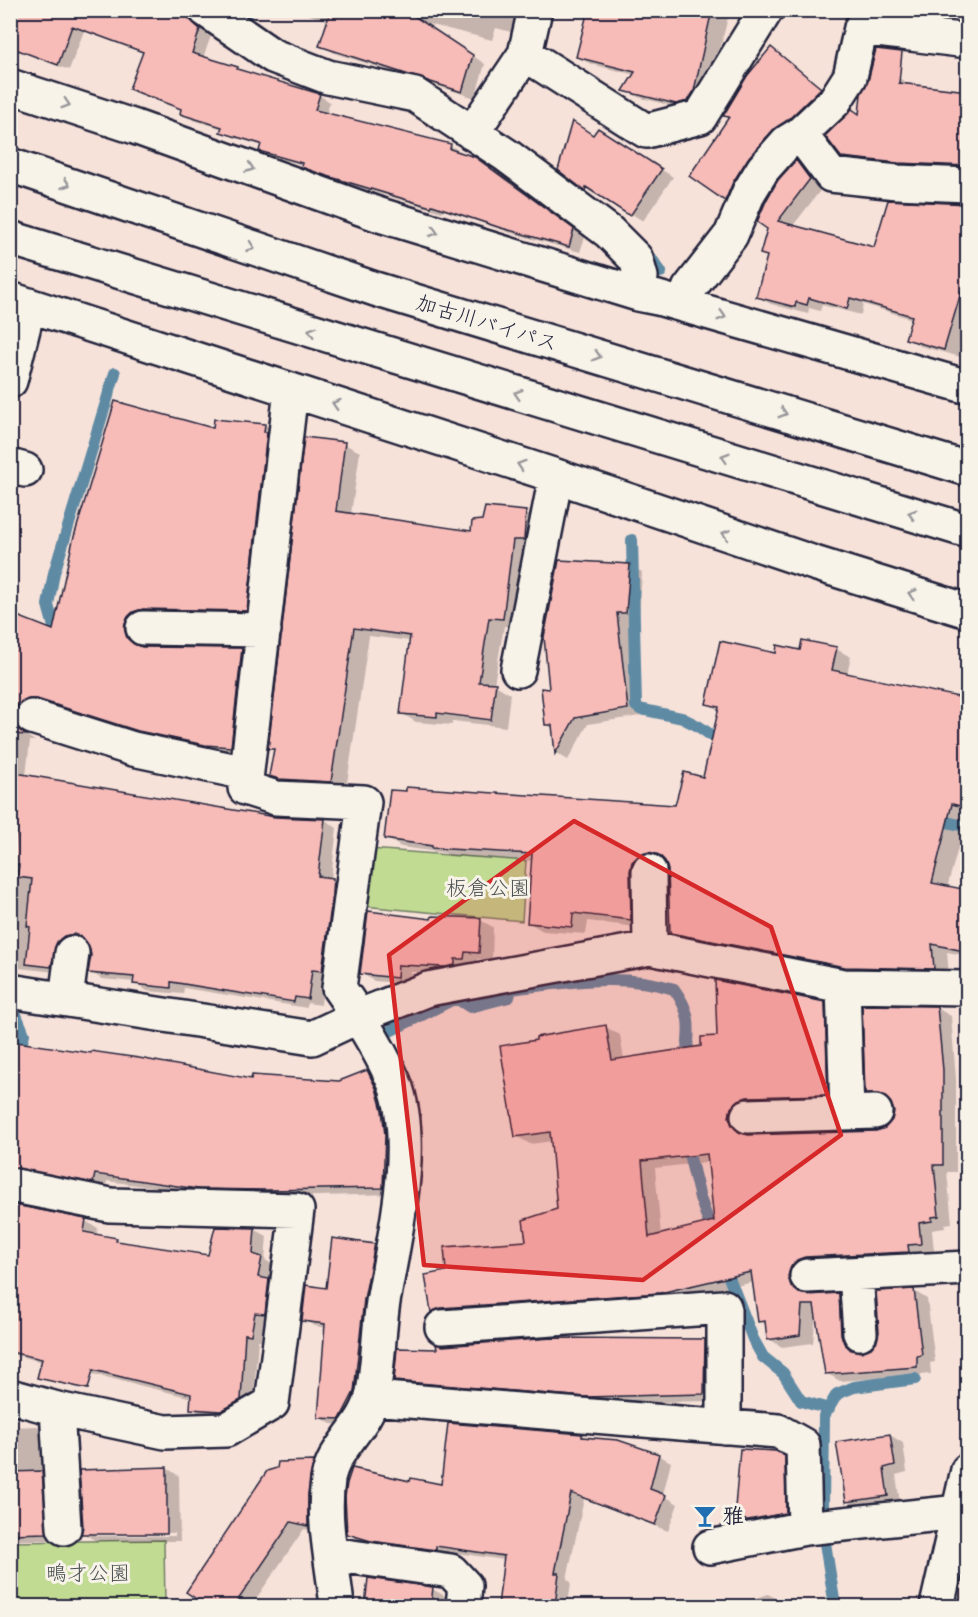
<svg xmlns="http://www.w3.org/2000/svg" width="978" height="1617" font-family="'Patrick Hand','Klee One',sans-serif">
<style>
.green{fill:#c1db92;stroke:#727e66;stroke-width:1.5}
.shadow{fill:#0003;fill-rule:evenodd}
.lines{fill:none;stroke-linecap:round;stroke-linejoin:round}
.stream{stroke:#5f8aa3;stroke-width:12}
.building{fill:#f7bbb8;stroke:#22223b;stroke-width:1.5;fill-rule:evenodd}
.minor-casing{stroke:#22223b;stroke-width:38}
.major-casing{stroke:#22223b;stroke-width:38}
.highway-casing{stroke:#22223b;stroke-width:38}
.minor{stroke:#f7f3e8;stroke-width:33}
.major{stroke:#f7f3e8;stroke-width:33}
.highway{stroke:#f7f3e8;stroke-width:33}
.oneway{stroke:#97959a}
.marked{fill:#d62828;fill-opacity:0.2;stroke:#d62828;stroke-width:4.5;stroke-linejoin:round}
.labels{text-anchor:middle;stroke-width:6;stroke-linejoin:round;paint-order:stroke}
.street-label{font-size:21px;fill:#22223b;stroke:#f7f3e8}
.park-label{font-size:21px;fill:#4a5051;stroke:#f7f3e8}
.poi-label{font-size:21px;font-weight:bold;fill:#22223b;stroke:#f7f3e8;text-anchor:start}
</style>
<rect width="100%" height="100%" fill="#f7e2da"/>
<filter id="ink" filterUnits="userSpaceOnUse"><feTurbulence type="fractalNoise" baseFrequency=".0167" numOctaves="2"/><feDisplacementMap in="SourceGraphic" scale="12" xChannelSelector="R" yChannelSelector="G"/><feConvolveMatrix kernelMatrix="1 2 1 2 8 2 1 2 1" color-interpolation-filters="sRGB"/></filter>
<g filter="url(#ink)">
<path class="green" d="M370 849 526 861 522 921 363 906Z
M164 1540 165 1606H11L10 1542Z"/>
<path class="shadow" d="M10 10H179L187 13 199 20 200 26 211 36 203 58 237 68 246 73 319 95 330 102 326 115 451 146 462 152 461 154 486 165 585 237 580 252 511 233 443 210 442 212 337 181 314 172 303 165 272 157 261 150 262 146 233 137 222 131 223 129 193 120 181 114 183 110 142 94 131 88 144 53 84 31 69 70 10 48Z
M293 10H517L511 32 496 28 492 40 424 23 485 64 475 98 334 53 321 45 329 21Z
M586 10H730L707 99 691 111 638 97 625 90 635 75 591 64 577 57 589 11Z
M936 10H968V27L948 25 935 17Z
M796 71 832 96 738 206 691 175 730 118 725 115Z
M899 78 912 86 968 93V172L856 164 842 156 860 116Z
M594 137H611L673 177 643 221 598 193 597 196 586 189 560 170Z
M796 162 809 169 823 187 792 227 875 249 968 205V359L920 346 907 338 912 319 863 304 861 315 822 305 820 311 809 308 808 314 771 304 758 297 769 258 762 254Z
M265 425 277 432 259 617 136 635 139 646 142 648 242 650 254 657 243 753 219 752 152 737 52 705H42L26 729 30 738 35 741H30L26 776 275 818 325 820 337 828 331 879 345 887 335 977 324 976 321 1005 307 1003V1008L184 988 183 994 147 991 135 982 102 979 90 972 92 955 91 946 87 941 77 942 64 973 10 967V901L19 817 10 814V614L54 632 214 430Z
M344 444 360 452 351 514 473 532 525 513 540 521 518 627 504 626 494 684 510 694 506 727 452 721V725L416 722 401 713 410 641 369 636 346 790 286 784 271 775 275 751 270 748Z
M629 565 642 572 639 620 629 619 640 716 588 724 568 760 556 753 554 729 547 725 550 691Z
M836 649 851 657 847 674 958 698 961 686 968 687V812L947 888 968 892V956L947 952 949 976 861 975 686 941 671 932 669 870 666 860 655 863 645 928 588 921 586 934 543 931 528 922 533 861 449 856 445 853 401 847 386 838 676 807 704 779 720 711 708 704 777 654Z
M480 920 493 927 492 960 477 959V966L459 973 411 972 409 984 374 981 361 973 433 921Z
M824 1003 838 1011 841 1102 742 1125 746 1136 876 1132 885 1130 893 1122 895 1111 893 1102 880 1101 867 1093 937 1008 951 1016 956 1079V1172H947L952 1223 945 1224V1228L932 1230 934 1251 921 1252 922 1259 801 1285 805 1296 838 1295 852 1303 854 1343 858 1353H861L872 1349 914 1291 927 1299 935 1362 930 1363 931 1374 840 1381 826 1373 816 1313 813 1343 782 1347 769 1339 767 1325 759 1321 754 1282 674 1300 446 1319 432 1311 448 1272 528 1243 558 1211 553 1141 530 1144 516 1136 606 1027 620 1035 624 1060 703 1048 719 1037ZM709 1162 716 1223 661 1235 655 1168Z
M10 1036 24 1043 252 1081 340 1083 367 1072 380 1079 389 1097 395 1194 282 1197 211 1195 107 1181 106 1189 10 1178Z
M10 1206 85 1221 98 1228 96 1236 117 1240 123 1244 210 1257 254 1229 267 1236 265 1260 274 1265 271 1282 281 1288 263 1341 258 1340 253 1406 234 1418 204 1415 191 1408 192 1398 10 1354Z
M374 1245 386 1252 351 1425 331 1424 320 1417 326 1328 315 1326 303 1320 327 1290Z
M704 1340 717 1348V1401L600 1403 408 1388 395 1380Z
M37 1426 50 1433 59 1540H10V1427Z
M582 1435 588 1439 658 1455 671 1462 663 1495 678 1504 668 1531 584 1499 567 1579 571 1582 568 1606H500L505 1560 449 1552 448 1556 385 1547 361 1541 348 1533 411 1483 443 1486Z
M890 1435 903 1443 907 1472 896 1475 900 1503 860 1509 847 1501Z
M783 1458 785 1520H788L786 1459 797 1465 798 1520 749 1526 736 1518Z
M313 1462 326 1470 321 1532 304 1529 251 1606H210L188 1591Z
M167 1468 179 1476 180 1541H96L83 1533ZM95 1532 175 1533V1536H95Z
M369 1580 432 1589 445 1596 444 1606H367Z
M768 1594 781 1601 783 1606H735Z"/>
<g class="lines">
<path class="stream" d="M241 10 246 18
M653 261 661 272
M632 540 636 706 640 709 682 718 698 726 725 745
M48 644 54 627 48 605 54 573 115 373
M934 819 968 827
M14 1010 24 1034 18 1056
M380 1036 452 1000H459L470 1007 509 997 511 989C564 983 622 972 674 989 695 1018 688 1032 686 1065
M686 1142 700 1198 714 1237
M723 1262 753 1339 763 1357 783 1373 801 1401 829 1409
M823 1509 824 1416 837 1394 854 1387 915 1379
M825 1543 835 1606"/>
</g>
<path class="building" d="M10 10 188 12 189 19 200 29 192 53 238 67 237 69 320 94 315 110 451 144 450 149 475 157 574 229 569 247 498 227 432 205 431 207 324 175 301 167 302 163 259 151 261 144 220 132 222 127 180 114 181 109 129 89 143 52 72 26 58 65 10 47Z
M331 10H405L473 55 462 92 319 46Z
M588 10H712L694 91 688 101 676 104 623 91 635 72 576 57Z
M771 47 821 88 789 119 773 130 749 157 733 182 725 201 689 176 729 117 723 116 747 76Z
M876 49 902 52 899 83 968 91V166L898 163 841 157 825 136 852 109 859 114 861 94 868 81Z
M572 121 593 135 598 128 662 169 630 216 586 187 585 191 558 170Z
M796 160 810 179 778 221 874 247 888 200 968 204V269L944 350 905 339 912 316 850 298 847 309 809 298 807 305 796 302 795 307 756 297 767 256 760 254 767 229 757 222 766 201 778 180Z
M115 401 213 428 214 419 265 424 264 432H267L247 611 143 609 133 612 127 618 124 627 127 638 134 644 142 647 242 648 231 747 205 745 138 731 37 699H29L20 703 14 712V720L18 729 28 735 10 734V613L53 630 73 540Z
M304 437 345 442 336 511 471 531 472 521 482 520 485 507 526 511 524 540H513L503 619 489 618 479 682 496 683 491 720 437 713V717L400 714 410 636 354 628 331 782 279 779 269 776 274 749H268Z
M559 560 630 564 626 613H617L628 709 575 718 555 754 552 725H545L541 688 549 689 544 637Z
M802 640 837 647 832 670 968 699V808L952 804 932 883 968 890V952L932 944 934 969 845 967 670 933 668 870 665 861 659 855 649 852 640 855 632 862 630 871 631 920 573 913 572 927 527 923 532 854 432 848V846L384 839 390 790 406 791V787L675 805 684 772 703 777 719 707 706 704 720 641 776 653 777 645 800 650Z
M10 772 275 817 325 819 318 876 333 878 331 907 322 971 312 970 308 999 295 997 294 1002 171 982V988L133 984 134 977 88 973 91 955 89 946 83 938 74 934 64 936 57 942 51 967 26 964 30 927 27 926 32 879 17 877 19 865 13 863 16 832 10 831Z
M368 911 431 919 432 916 481 918 479 953 465 952 464 959H455V965L445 967 398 965 397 978 360 974Z
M715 980 825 1002 828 1095 747 1097 739 1100 731 1108 729 1117 732 1125 739 1132 748 1135 876 1131 885 1128 892 1120 894 1112 891 1103 883 1095 865 1094 862 1005 937 1006 943 1070V1165H934L939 1216 932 1217V1221L919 1223 921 1244 908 1245 909 1252 805 1257 797 1260 791 1267 788 1276 791 1286 799 1293 808 1295 839 1293 841 1334 844 1343 851 1350 861 1352 871 1348 877 1341 879 1332 876 1291 914 1289 922 1355 917 1356V1367L825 1374 814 1305H802L800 1335 767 1340 765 1321 758 1322 751 1272 660 1293 441 1308 431 1312 425 1275 446 1271 444 1247 526 1241 523 1220 557 1209 550 1132 515 1137 500 1046 536 1040V1037L606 1025 612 1060 701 1046V1037L717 1036ZM707 1154 714 1221 649 1237 642 1161Z
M10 1041 91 1053V1051L139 1058 251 1079 252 1075 339 1081 367 1070 376 1088 382 1110 385 1135 383 1188 268 1190 198 1189 95 1174 93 1183 10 1167Z
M10 1204 86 1219 84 1232 117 1238 116 1241 208 1255 215 1227 255 1228 253 1254 262 1257 258 1277 269 1279 265 1314 255 1313 251 1335 245 1334 241 1400 221 1411 190 1409 191 1394 93 1370 88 1389 37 1378 42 1359 10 1352Z
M332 1238 375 1244 364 1299 354 1392 340 1419 318 1418 325 1324 302 1321 306 1285 326 1288Z
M552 1338 705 1339 704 1394 586 1397 394 1381 397 1348 437 1349 436 1344 443 1346Z
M448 1423 582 1434V1437L618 1440 659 1454 650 1489 666 1495 655 1525 571 1493 555 1573H559L555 1606H498L504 1556 436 1546V1550L371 1541 347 1534 345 1497 347 1483 352 1468 410 1481 411 1478 441 1484Z
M890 1434 895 1465 884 1468 888 1496 846 1502 836 1442Z
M740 1449 776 1451 785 1456 786 1513 748 1520 734 1519Z
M314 1461 308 1494V1526L291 1522 234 1606H207L186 1592 267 1471 277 1468 278 1462Z
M167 1467V1534H81L83 1527 79 1470Z
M42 1471 47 1533 10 1534V1472Z
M368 1578 433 1587 431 1606H365Z"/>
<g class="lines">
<g class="minor-casing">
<path id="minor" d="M206 10 273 56 328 77 415 95 506 155 609 232 636 259 641 277 638 294
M861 28 968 41
M525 54 646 131 700 117 766 10
M10 86 135 127 380 215 638 294 658 298 968 387
M472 133 525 54 535 10
M800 134 831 175 897 182 968 185
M689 289 731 235 749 192 763 169 787 142 800 134 834 102 850 77 861 28 871 10
M10 299 556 476 814 563 968 611
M10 381 29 305
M291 390 245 788 276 798 364 802 339 988C358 1015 381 1052 394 1082 418 1144 394 1238 383 1302 378 1333 379 1366 372 1397 366 1426 332 1449 328 1480 322 1521 333 1565 337 1606
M10 466 25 470
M143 628 264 630
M518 670 556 476
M32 717 133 749 246 773
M649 871 650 948
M843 986 847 1113
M10 991 312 1038 359 1016 428 989 650 948 843 986 968 988
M66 999 72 953
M748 1116 875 1112
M10 1185 110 1205 297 1210 272 1403 226 1430 165 1432 57 1409 10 1396
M856 1274 860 1333
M807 1276 968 1268
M442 1327 724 1307V1427
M372 1398 778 1431 803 1445 805 1528
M57 1409 64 1528
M710 1547 805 1528 959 1512
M331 1554 451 1571 465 1586 463 1606"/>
</g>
<g class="major-casing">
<path id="major" d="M937 1606 968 1470"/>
</g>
<g class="highway-casing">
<path id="highway" d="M10 165 375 289 968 469
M10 238 968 531"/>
</g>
<use href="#minor" class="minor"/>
<use href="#major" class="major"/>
<use href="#highway" class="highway"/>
</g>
<defs><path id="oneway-chevron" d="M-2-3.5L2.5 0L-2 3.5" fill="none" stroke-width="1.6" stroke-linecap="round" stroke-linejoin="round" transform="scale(1.5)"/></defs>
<g class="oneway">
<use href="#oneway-chevron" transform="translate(66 104) rotate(18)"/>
<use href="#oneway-chevron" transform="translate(250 168) rotate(20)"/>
<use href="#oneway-chevron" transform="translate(66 184) rotate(19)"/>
<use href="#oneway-chevron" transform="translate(434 232) rotate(17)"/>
<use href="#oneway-chevron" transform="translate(251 247) rotate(19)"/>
<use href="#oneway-chevron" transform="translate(722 316) rotate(16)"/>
<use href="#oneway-chevron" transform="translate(312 331) rotate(-163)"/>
<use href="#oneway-chevron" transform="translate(597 356) rotate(17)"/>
<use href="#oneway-chevron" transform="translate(518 394) rotate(-163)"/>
<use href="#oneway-chevron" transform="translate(336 404) rotate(-162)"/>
<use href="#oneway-chevron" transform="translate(783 413) rotate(17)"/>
<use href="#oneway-chevron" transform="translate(725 457) rotate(-163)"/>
<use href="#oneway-chevron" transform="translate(521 465) rotate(-162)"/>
<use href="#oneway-chevron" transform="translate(912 514) rotate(-163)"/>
<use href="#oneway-chevron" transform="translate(726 534) rotate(-161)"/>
<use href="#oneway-chevron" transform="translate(912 594) rotate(-163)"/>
</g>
</g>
<path class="marked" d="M574 821 771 927 841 1135 643 1280 424 1265 389 955Z"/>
<defs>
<g id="bar-bare" transform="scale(1.8)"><path d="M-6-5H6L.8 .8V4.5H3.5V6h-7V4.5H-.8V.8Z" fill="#1f6fb2" stroke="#f7f3e8" stroke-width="2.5" paint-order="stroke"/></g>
</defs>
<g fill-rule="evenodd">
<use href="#bar-bare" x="705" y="1516"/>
</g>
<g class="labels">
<g class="street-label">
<text transform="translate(487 323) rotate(17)" y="7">加古川バイパス</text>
</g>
<g class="park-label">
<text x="488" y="895">板倉公園</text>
<text x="88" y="1580">鴫才公園</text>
</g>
<g class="poi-label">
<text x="723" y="1523">雅</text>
</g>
</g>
<rect width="978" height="1617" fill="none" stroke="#f7f3e8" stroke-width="36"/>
<rect x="18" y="18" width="942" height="1581" fill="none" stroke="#22223b" stroke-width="2" filter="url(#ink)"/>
</svg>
